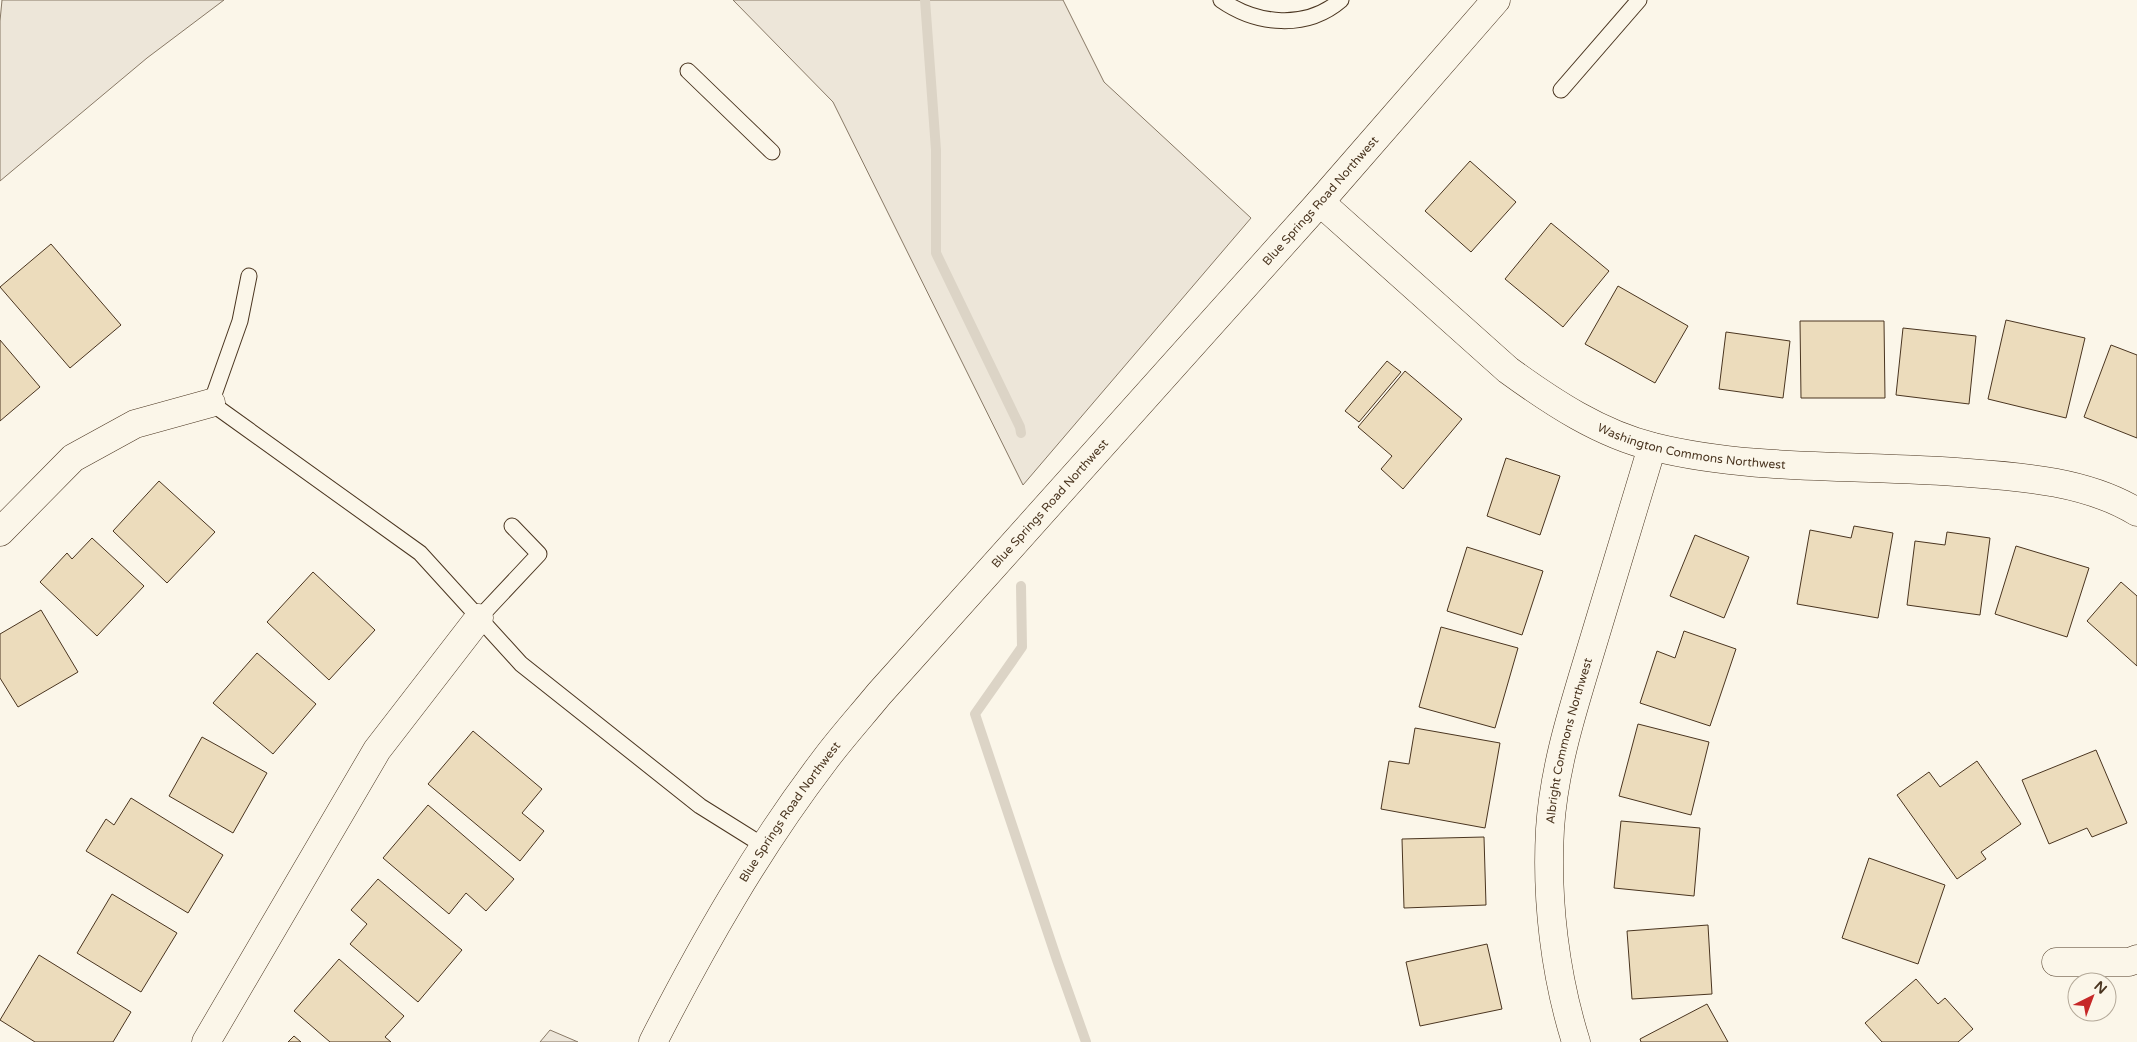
<svg xmlns="http://www.w3.org/2000/svg" width="2137" height="1042" font-family="'Varela Round',sans-serif">
<style>
.green{fill:#ede6d9;stroke:#887966}
.lines{fill:none;stroke-linecap:round;stroke-linejoin:round}
.stream{stroke:#dcd4c6;stroke-width:10}
.building{fill:#ecdcbc;stroke:#4a3520}
.lane-casing{stroke:#4a3520;stroke-width:17}
.street-casing{stroke:#4a3520;stroke-width:29}
.secondary-casing{stroke:#4a3520;stroke-width:29}
.lane{stroke:#fbf6e9;stroke-width:15}
.street{stroke:#fbf6e9;stroke-width:28}
.secondary{stroke:#fbf6e9;stroke-width:28}
.labels{text-anchor:middle;stroke-width:4;stroke-linejoin:round;paint-order:stroke}
.street-label{font-size:12px;fill:#4a3520;stroke:#fbf6e9}
</style>
<rect width="100%" height="100%" fill="#fbf6e9"/>
<path class="green" d="M2 0H224L147 58 0 181V21Z
M733 0H1063L1104 82 1251 218 1023 485 833 102Z
M550 1030 578 1042H540Z"/>
<g class="lines">
<path class="stream" d="M925 0 936 150V253L1020 427 1021 433
M1021 586 1022 647 975 714 1057 960 1086 1042"/>
</g>
<path class="building" d="M1470 161 1516 202 1471 252 1425 211Z
M1551 223 1609 271 1563 327 1505 279Z
M51 244 121 325 70 368 0 287Z
M1618 286 1688 326 1655 383 1585 344Z
M2006 320 2085 338 2066 418 1988 399Z
M1800 321H1884L1885 398H1801Z
M1903 328 1976 336 1969 404 1896 395Z
M1726 332 1790 341 1783 398 1719 389Z
M0 340 40 387 0 421Z
M2111 345 2137 355V438L2084 417Z
M1387 361 1401 372 1359 422 1345 411Z
M1405 371 1462 419 1403 489 1381 469 1392 456 1358 427Z
M1506 458 1560 476 1540 535 1487 516Z
M159 481 215 532 167 583 113 531Z
M1854 526 1893 533 1878 618 1797 604 1810 530 1851 538Z
M1947 532 1990 538 1980 615 1907 605 1915 541 1945 545Z
M1695 535 1749 557 1724 618 1670 596Z
M92 538 144 586 97 636 40 582 67 553 72 559Z
M2016 546 2089 568 2067 637 1995 614Z
M1467 547 1543 571 1522 635 1447 611Z
M313 572 375 630 329 680 267 622Z
M2121 582 2137 596V666L2087 621Z
M41 610 78 672 18 707 0 678V634Z
M1441 627 1518 648 1495 728 1419 707Z
M1684 631 1736 649 1710 726 1640 703 1657 651 1675 658Z
M257 653 316 704 273 754 213 703Z
M1638 724 1709 742 1691 815 1619 796Z
M1415 728 1500 743 1485 828 1381 809 1389 761 1409 764Z
M473 731 542 789 522 813 544 831 520 861 428 784Z
M202 737 267 773 233 833 169 796Z
M2096 750 2127 823 2092 837 2087 828 2049 844 2022 780Z
M1977 761 2021 824 1981 852 1986 859 1957 879 1897 795 1929 772 1940 787Z
M131 798 223 855 188 913 86 851 106 819 114 825Z
M428 805 514 879 486 911 466 893 449 914 383 858Z
M1621 821 1700 828 1694 896 1614 888Z
M1484 837 1486 905 1404 908 1402 839Z
M1869 858 1945 885 1918 964 1842 938Z
M378 879 462 950 418 1002 350 944 367 924 351 910Z
M112 894 177 933 141 992 77 953Z
M1708 925 1712 994 1632 999 1627 931Z
M1487 944 1502 1009 1420 1026 1406 962Z
M39 955 131 1012 113 1042H35L0 1020Z
M339 959 404 1016 385 1037 391 1042H330L294 1011Z
M1916 979 1938 1004 1945 998 1973 1029 1958 1042H1882L1865 1023Z
M1707 1004 1728 1042H1641L1640 1039Z
M294 1036 301 1042H288Z"/>
<g class="lines">
<g class="lane-casing">
<path id="lane" d="M1221 0C1257 25 1306 30 1341 0
M688 71 772 152
M1561 90 1639 0
M249 276 240 321 211 403 420 553 521 664 700 806 764 846
M479 618 539 554 512 526"/>
</g>
<g class="street-casing">
<g id="street">
<path id="s1" d="M1320 202 1508 370C1552 402 1600 434 1654 447 1755 472 1865 464 1969 473 2025 477 2088 482 2137 512"/>
<path d="M0 532 73 458 135 424 211 403"/>
<path d="M2056 962H2129L2137 959"/>
<path d="M206 1042 377 750 479 618"/>
<path id="s2" d="M1576 1042C1555 975 1546 900 1550 829 1554 766 1574 706 1592 646 1612 580 1632 513 1652 447"/>
</g>
</g>
<g class="secondary-casing">
<g id="secondary">
<path id="s3" d="M653 1042C703 944 757 849 824 761 841 738 861 716 879 694L1320 202 1496 0"/>
</g>
</g>
<use href="#lane" class="lane"/>
<use href="#street" class="street"/>
<use href="#secondary" class="secondary"/>
</g>
<g class="labels">
<g class="street-label">
<text dy="4" stroke="none"><textPath href="#s3" startOffset="1078">Blue Springs Road Northwest</textPath></text>
<text dy="4" stroke="none"><textPath href="#s1" startOffset="455">Washington Commons Northwest</textPath></text>
<text dy="4" stroke="none"><textPath href="#s3" startOffset="672">Blue Springs Road Northwest</textPath></text>
<text dy="4" stroke="none"><textPath href="#s2" startOffset="306">Albright Commons Northwest</textPath></text>
<text dy="4" stroke="none"><textPath href="#s3" startOffset="268">Blue Springs Road Northwest</textPath></text>
</g>
</g>
<g transform="translate(2092 997) rotate(42)"><circle r="24" fill="#fbf6e9" stroke="#b4a999"/>
<path d="M0-4L9 19L0 12L-9 19Z" fill="#c62828"/>
<text y="-8" font-size="14" font-weight="bold" text-anchor="middle" fill="#4a3520">N</text>
</g>
</svg>
